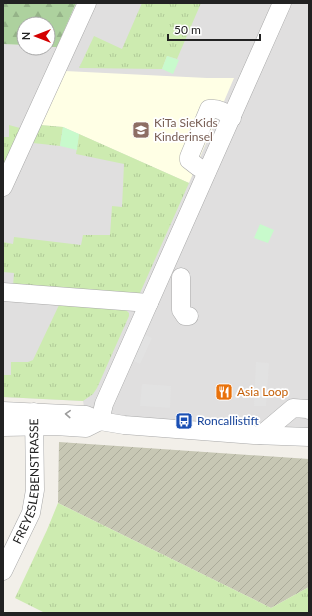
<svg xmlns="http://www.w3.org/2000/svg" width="312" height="616" font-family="Lato,sans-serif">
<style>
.residential{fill:#e0dfdf}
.education{fill:#ffffe5}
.construction{fill:url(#construction-furrows)}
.grass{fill:url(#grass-tufts)}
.forest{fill:url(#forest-firs)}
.park{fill:#c8facc}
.parking{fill:#e2e2e2}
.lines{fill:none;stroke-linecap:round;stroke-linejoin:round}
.minor-casing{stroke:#a9a9a9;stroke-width:19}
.minor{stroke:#fff;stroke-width:18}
.oneway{stroke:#9c9c9c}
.labels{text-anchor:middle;stroke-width:3.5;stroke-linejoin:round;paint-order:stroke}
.education-label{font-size:12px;fill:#785e54;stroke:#fff;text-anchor:start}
.food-label{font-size:12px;fill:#c56008;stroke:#fff;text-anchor:start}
.transit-label{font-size:12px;fill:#164399;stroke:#fff;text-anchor:start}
.street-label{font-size:12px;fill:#222;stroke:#fff}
</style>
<defs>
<pattern id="construction-furrows" width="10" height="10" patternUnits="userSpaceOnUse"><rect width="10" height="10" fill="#c7c7b4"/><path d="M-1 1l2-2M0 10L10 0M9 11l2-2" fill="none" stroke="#abab9a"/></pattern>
<pattern id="grass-tufts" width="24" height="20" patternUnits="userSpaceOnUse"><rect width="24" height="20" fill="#cdebb0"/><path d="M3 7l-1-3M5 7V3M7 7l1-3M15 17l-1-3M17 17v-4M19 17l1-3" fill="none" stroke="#b0c997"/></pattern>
<pattern id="forest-firs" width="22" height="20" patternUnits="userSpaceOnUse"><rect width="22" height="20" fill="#add19e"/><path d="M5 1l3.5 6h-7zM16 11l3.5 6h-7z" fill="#95b388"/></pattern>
</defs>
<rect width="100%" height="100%" fill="#f2efe9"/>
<path class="residential" d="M76 3H309V439L87 422 83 401 3 397V44L24 45V48L57 47Z"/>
<path class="education" d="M65 71 207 78H234L189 183 63 127 40 125Z"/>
<path class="construction" d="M59 442 309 459V587L271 608 58 503Z"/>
<path class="grass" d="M142 3H201L177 59 167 56 162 69 79 68 94 36 122 49Z
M9 125 20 128 3 166V137H9Z
M40 125 63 127 60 146 33 143Z
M79 134 189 183 140 293 13 286 14 273 3 272V242L13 244 14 237 81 245 83 235H110L112 206 122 207 124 164 76 154Z
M59 305 126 310 129 313V316L97 388 93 394 83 401 3 397V375H11V362H28L33 360Z
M58 503 271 608 309 587V613H45L15 598 47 530Z"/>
<path class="forest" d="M3 3H76L57 47H48V24H24V45L3 44Z"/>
<path class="park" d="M167 56 179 60 173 74 162 69Z
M63 127 79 134 77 150 60 146Z
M260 224 274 230 268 243 254 238Z"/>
<path class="parking" d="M136 331 152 338 140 364 125 357Z
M256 362 269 363 266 406H254Z
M142 384 171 386 170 408 140 406Z"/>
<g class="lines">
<g class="minor-casing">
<g id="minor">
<path d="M207 171 198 167 189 160V157L209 109C219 108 225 112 232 118"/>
<path d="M3 187 87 3"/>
<path d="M181 277V310L185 316H189"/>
<path d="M3 292 149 303"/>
<path d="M3 411 86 415 100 421 124 425 254 435 309 437"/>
<path d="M100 421 104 404 282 3"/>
<path d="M3 427 55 426 86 428 100 421"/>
<path d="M261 435 293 408 307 409 309 410"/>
<path id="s1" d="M3 571 31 513 35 490 34 412"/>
</g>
</g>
<use href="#minor" class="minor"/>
</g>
<defs><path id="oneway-chevron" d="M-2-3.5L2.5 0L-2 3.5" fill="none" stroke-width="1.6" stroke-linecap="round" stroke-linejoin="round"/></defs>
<use class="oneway" href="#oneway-chevron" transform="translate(68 414) rotate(-177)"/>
<defs>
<g id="school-square" transform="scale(0.9)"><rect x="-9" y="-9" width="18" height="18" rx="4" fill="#8d6e63" stroke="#fff"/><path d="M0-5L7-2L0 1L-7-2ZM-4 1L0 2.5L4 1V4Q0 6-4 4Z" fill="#fff"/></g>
<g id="restaurant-square" transform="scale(0.9)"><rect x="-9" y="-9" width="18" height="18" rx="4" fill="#e8710a" stroke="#fff"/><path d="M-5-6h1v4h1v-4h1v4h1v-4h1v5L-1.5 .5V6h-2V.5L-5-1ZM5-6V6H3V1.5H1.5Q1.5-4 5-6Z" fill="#fff"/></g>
<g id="bus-square" transform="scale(0.9)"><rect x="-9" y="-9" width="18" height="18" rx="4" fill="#1a4fb4" stroke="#fff"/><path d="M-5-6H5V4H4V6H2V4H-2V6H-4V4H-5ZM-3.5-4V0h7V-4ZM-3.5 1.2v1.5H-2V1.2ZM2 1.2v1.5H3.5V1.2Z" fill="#fff"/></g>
</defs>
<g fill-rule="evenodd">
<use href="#school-square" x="141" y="130"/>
<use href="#restaurant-square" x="224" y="392"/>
<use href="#bus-square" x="184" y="421"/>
</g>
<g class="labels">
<g class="education-label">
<text x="154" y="127">KiTa SieKids<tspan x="154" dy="14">Kinderinsel</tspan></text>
</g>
<g class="food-label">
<text x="237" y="396">Asia Loop</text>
</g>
<g class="transit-label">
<text x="197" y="425">Roncallistift</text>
</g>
<g class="street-label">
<text dy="4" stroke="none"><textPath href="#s1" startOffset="95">FREYESLEBENSTRASSE</textPath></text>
</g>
</g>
<rect width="312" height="616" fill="none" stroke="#222222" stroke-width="8"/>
<g transform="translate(36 36) rotate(270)"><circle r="19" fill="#ffffff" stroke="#a7a7a7"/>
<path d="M0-3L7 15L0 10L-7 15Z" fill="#d40000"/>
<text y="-6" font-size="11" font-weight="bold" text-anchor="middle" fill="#222222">N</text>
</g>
<path d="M168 34v6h92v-6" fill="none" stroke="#222222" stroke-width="2"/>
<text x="174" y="34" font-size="12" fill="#222222" stroke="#ffffff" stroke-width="3" paint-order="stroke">50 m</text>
</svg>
